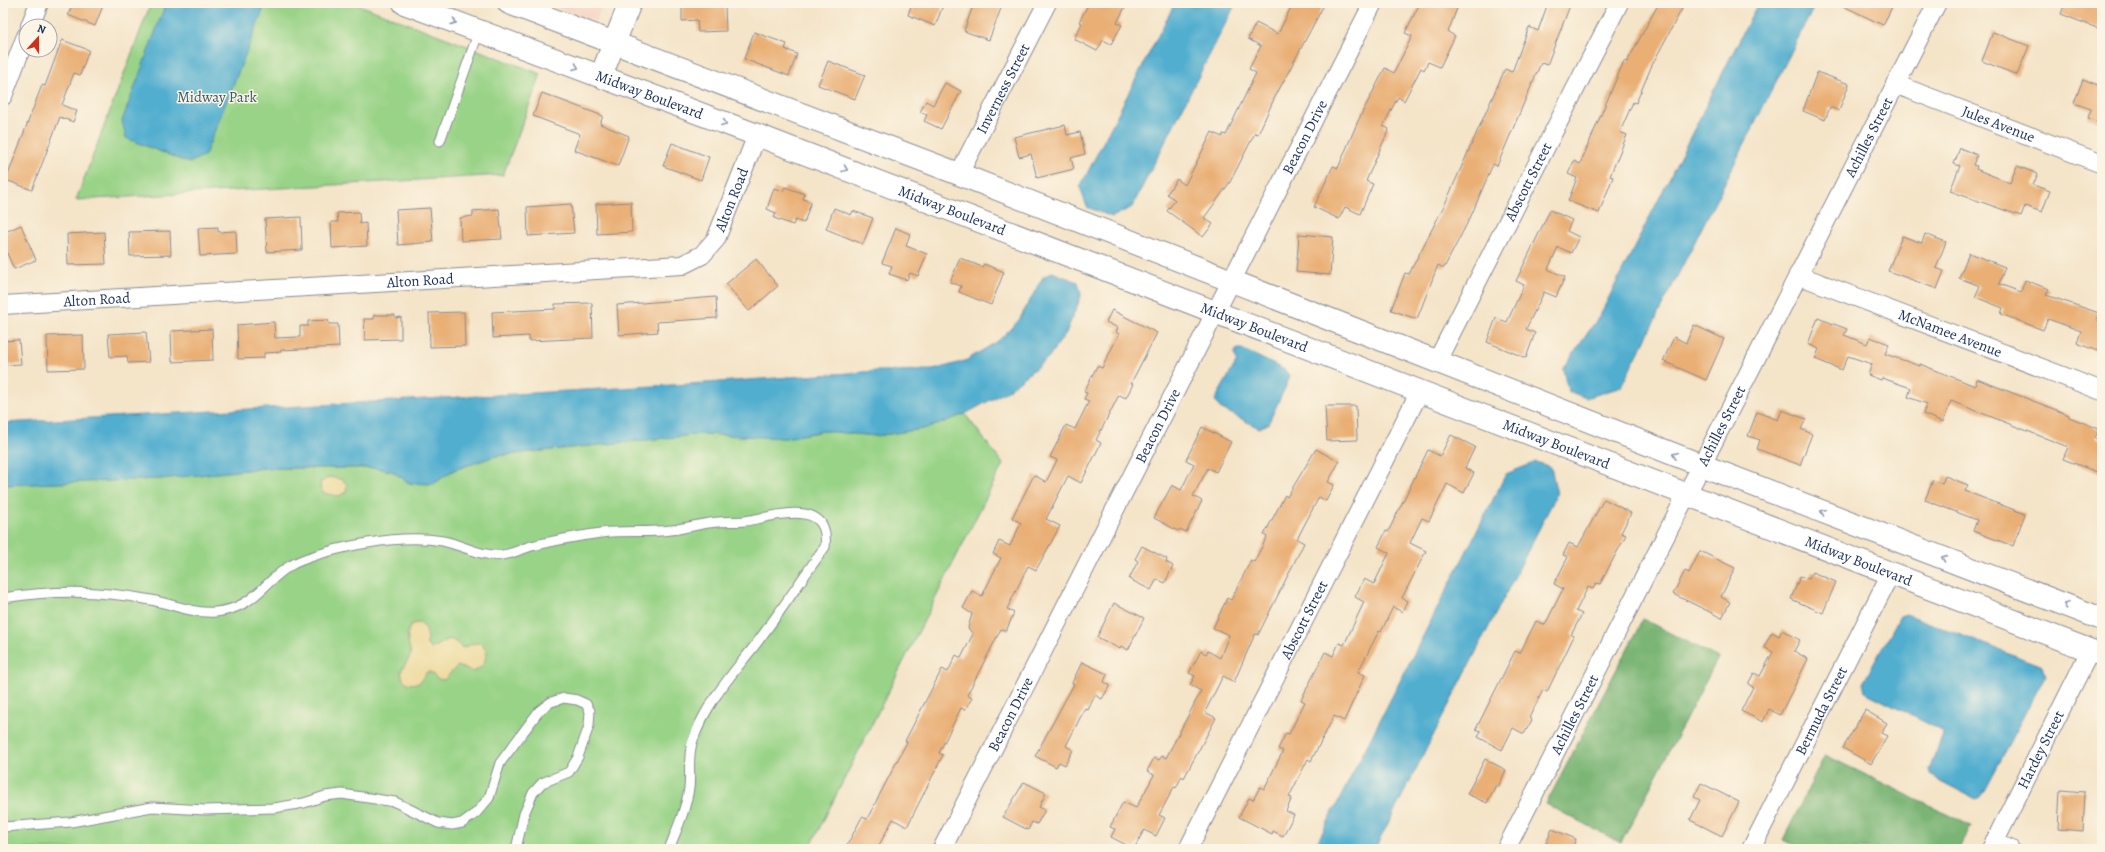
<svg xmlns="http://www.w3.org/2000/svg" width="2105" height="852" font-family="Alegreya,serif">
<style>
.built{fill:#f6d2c3}
.green{fill:#99d387;stroke:#5a8172}
.forest{fill:#7ab574;stroke:#4a7269}
.sand{fill:#eeda9e;stroke:#84847e}
.water{fill:#51aecf;stroke:#366e96}
.building{fill:#e9af74}
.lines{fill:none;stroke-linecap:round;stroke-linejoin:round}
.service-casing{stroke:#888a93;stroke-width:11}
.minor-casing{stroke:#888a93;stroke-width:20}
.tertiary-casing{stroke:#888a93;stroke-width:24}
.service{stroke:#fff;stroke-width:9}
.minor{stroke:#fff;stroke-width:18}
.tertiary{stroke:#fff;stroke-width:22}
.oneway{stroke:#8d97ae}
.labels{text-anchor:middle;stroke-width:3;stroke-linejoin:round;paint-order:stroke}
.street-label{font-size:15px;fill:#1b2f5e;stroke:#fcf5e5}
.park-label{font-size:15px;fill:#3a5868;stroke:#fcf5e5}
</style>
<rect width="100%" height="100%" fill="#fcf5e5"/>
<filter id="ink" filterUnits="userSpaceOnUse"><feTurbulence type="fractalNoise" baseFrequency=".025" numOctaves="2"/><feDisplacementMap in="SourceGraphic" scale="8" xChannelSelector="R" yChannelSelector="G"/><feConvolveMatrix kernelMatrix="1 2 1 2 8 2 1 2 1" color-interpolation-filters="sRGB"/></filter>
<filter id="wash" filterUnits="userSpaceOnUse"><feTurbulence type="fractalNoise" baseFrequency=".012" numOctaves="4" result="noise"/><feDisplacementMap in="SourceGraphic" scale="16" xChannelSelector="R" yChannelSelector="G"/><feGaussianBlur stdDeviation="0.9" result="paint"/><feColorMatrix in="noise" values="0 0 0 0 0 0 0 0 0 0 0 0 0 0 0 0 0 1.4 0 .05"/><feComposite in="paint" operator="in"/></filter>
<g filter="url(#wash)">
<rect width="100%" height="100%" fill="#f4e4c8"/>
<path class="built" d="M544 3H603L596 22Z"/>
<path class="green" d="M151 3H354L541 74 503 175 76 200Z
M965 414 1003 464 809 849H3V485L160 479 264 468H376L392 471 409 483 433 484 454 470 495 456 702 434 785 438 824 431 876 436 928 428Z"/>
<path class="forest" d="M1643 619 1718 658 1621 843 1546 804Z
M1825 755 1971 826 1960 849H1802L1783 840Z"/>
<path class="sand" d="M329 477 341 479 347 484 346 492 339 496 323 493 320 487 321 482Z
M419 623 426 628 427 645 431 649 449 639 455 641 462 648 475 643H481L487 652 484 664 474 672 457 666 444 680 438 679 431 672H427L419 683 409 684 403 680 401 671 411 655C409 643 404 634 412 624Z"/>
<path class="water" d="M166 3H266L205 155 189 163 126 138 122 121Z
M1175 3H1236L1132 207 1112 217 1087 207 1080 187Z
M1758 3H1816L1621 387 1586 398 1568 391 1563 369 1600 315Z
M1052 272 1078 282 1081 295 1080 299 1066 333 1048 358 1007 391 965 414 928 428 876 436 824 431 785 438 702 434 495 456 454 470 433 484 409 483 392 471 376 468H264L160 479 3 485V423L690 384 877 371 933 370 965 361 998 341 1019 320 1043 277Z
M1237 349H1242L1285 370 1290 377 1268 424 1259 428 1220 408 1215 400 1237 361 1234 354Z
M1536 462 1551 467 1557 494 1375 849H1314L1506 474Z
M1906 614 2042 666 2045 676 1980 797 1976 799 1930 775 1929 770 1943 735 1942 731 1865 692 1863 683 1900 616Z"/>
<g id="blocks">
<path class="building" d="M73 3H104L95 26 68 15Z
M682 3H716V6H725L726 31 698 32 697 20 682 21Z
M912 3H944L935 26 908 15Z
M974 3H1003L989 40 964 31Z
M1089 3H1127L1117 23 1122 25 1111 44 1103 40 1097 51 1074 39 1082 23 1079 22Z
M1293 3H1325L1274 99 1258 134 1255 133 1230 182 1204 218 1213 224 1203 237 1167 211 1175 200 1167 194 1177 179 1185 185 1212 132 1222 137 1223 134 1226 135 1256 73 1249 69 1261 46 1248 39 1256 23 1278 34Z
M1420 3H1459L1448 32 1455 36 1440 67 1428 62 1424 70 1421 68 1404 101 1398 97 1383 126 1389 129 1366 181 1373 184 1360 214 1345 207 1339 219 1314 207 1333 166 1338 168 1358 121 1385 68 1394 73 1412 36 1405 33Z
M1548 3H1571L1547 65 1541 63 1497 166 1493 164 1471 216 1444 268 1438 265 1417 319 1391 310 1405 273 1409 274 1445 204 1505 69 1512 72 1529 27 1538 31Z
M1659 3H1685L1652 65 1636 103 1633 102 1620 132 1627 135 1610 176 1613 177 1599 213 1568 201 1577 178 1568 174 1574 161 1580 164 1624 61 1627 62Z
M1837 3H1894L1883 25Z
M2065 3H2102V14L2097 28 2061 14Z
M754 32 787 44 785 49 797 54 789 76 744 59Z
M1993 32 2029 46 2017 75 1982 61Z
M62 40 89 50 80 75 74 73 62 105 77 111 73 122 60 117 32 190 6 180 42 85 45 86Z
M828 61 865 75 855 99 818 85Z
M1817 72 1849 84 1839 111 1830 107 1825 120 1803 111Z
M2083 79 2100 86 2102 84V123L2088 118 2091 109 2074 103Z
M945 83 961 91 941 129 924 121 927 115 920 112 926 101 933 105Z
M542 93 603 116 600 124 629 136 618 166 574 150 580 134 533 116Z
M1065 125 1067 135 1080 132 1085 154 1071 158 1074 169 1037 178 1031 154 1019 157 1014 137Z
M672 143 709 157 701 180 663 166Z
M1960 148 1977 155 1973 165 1977 166 1976 169 2010 183 2017 166 2038 174 2033 185 2050 191 2042 212 2025 206 2021 216 1950 191 1960 166 1954 164Z
M785 187 805 194 803 199 811 202 804 223 795 220 793 225 774 218 776 213 767 209 774 188 783 191Z
M631 202 632 232 597 234 596 204Z
M571 204 574 233 528 236 527 207Z
M430 208 433 242 398 245 396 210Z
M834 208 851 215 853 211 873 218 863 244 826 229Z
M499 209 502 239 461 241 460 218 473 216V211Z
M1550 210 1572 220 1567 231 1579 237 1571 253 1558 247 1548 269 1565 277 1556 297 1544 292 1526 329 1535 333 1526 358 1487 342 1496 318 1507 322 1524 285 1516 281Z
M359 212 360 224 366 223 367 246 332 248 331 222H338L337 213Z
M301 217 302 250 267 252 265 219Z
M21 225 36 260 14 269 3 244V233Z
M218 227V232L236 231 237 254 200 256 198 228Z
M896 228 910 234 906 246 927 254 918 276 910 273 907 280 889 274 892 266 882 263Z
M170 231 171 255 130 256 129 232Z
M104 232 106 264 68 265 67 234Z
M1299 234 1333 237 1330 275 1296 272Z
M1925 234 1946 242 1936 268 1944 271 1937 289 1888 271 1902 236 1922 243Z
M1969 253 2005 267 1999 284 2021 292 2025 280 2049 289 2046 295 2099 313 2096 320 2102 322V339L2097 351 2077 343 2081 331 2048 319 2043 330 2001 314 2003 308 1975 297 1980 286 1959 278Z
M960 258 982 267 984 264 1004 272 991 305 959 292 961 286 950 282Z
M756 259 778 286 749 311 726 284Z
M716 297 717 318 657 322 658 332 619 335 617 305Z
M592 303 593 338 529 341V336L493 338 492 312 555 309V304Z
M1112 310 1157 333 1131 383 1133 384 1126 398 1119 395 1096 440 1101 443 1081 483 1068 476 1046 519 1060 526 1036 570 1028 566 1007 609 1014 613 1006 631 1001 629 967 695 972 698 965 710 961 708 939 753 943 755 907 827 893 819 877 849H845L862 817 867 819 907 742 905 741 942 669 948 672 956 655 961 658 973 634 968 628 972 614 963 608 972 591 982 596 1001 558 993 554 999 541 1010 546 1021 523 1012 518 1034 475 1046 482 1057 460 1050 457 1066 425 1075 429 1089 401 1084 399 1087 393 1084 392 1097 366 1102 368 1119 334 1116 332 1118 328 1106 322Z
M464 312 465 346 430 347 429 313Z
M374 315H395V318L401 317V339L365 340 364 319H374Z
M1818 318 1847 329 1844 335 1867 344 1870 337 1889 344 1885 354 1920 366V364L1975 386 1977 379 2069 415V417L2099 429 2095 438 2102 441V474L2063 459 2068 447 1951 401 1943 422 1923 414 1927 404 1908 397 1911 388 1882 378 1881 380 1868 375 1872 364 1848 356 1842 370 1815 359 1819 349 1808 344Z
M328 320 329 324H338L339 347 281 350V352L264 353V358L238 359 237 325 274 322 275 338 300 337V326H308V321Z
M1694 325 1724 339 1706 380 1663 361 1674 337 1686 343Z
M212 329 213 360 172 362 171 331Z
M146 332 149 362 128 363 127 356 110 357 108 334Z
M83 335 84 369 48 370 47 336Z
M19 340 21 364 3 365V341Z
M1325 406H1356L1357 440 1327 441Z
M1782 410 1806 419 1801 429 1812 434 1800 465 1757 449 1760 440 1748 436 1757 412 1778 420Z
M1202 427 1231 442 1216 472 1208 468 1193 496 1202 501 1186 532 1180 529 1178 531 1154 518 1172 485 1181 490 1194 464 1186 460Z
M1451 435 1475 447 1465 468 1474 473 1464 493 1447 484 1429 521 1422 518 1410 543 1426 551 1402 598 1407 601 1402 612 1393 607 1381 632 1379 631 1358 672 1365 675 1344 721 1334 716 1311 761 1308 759 1289 797 1292 798 1286 811 1294 815 1283 836 1273 831 1272 834 1239 817 1249 798 1253 800 1260 787 1264 789 1283 751 1278 749 1286 733 1289 734 1305 702 1301 700 1325 652 1333 656 1339 643 1344 645 1364 602 1355 597 1364 579 1374 584 1389 553 1378 547 1386 531 1388 532 1428 450 1440 456Z
M1316 449 1339 462 1328 482 1334 485 1326 501 1319 497 1297 539 1304 543 1258 635 1255 634 1234 682 1223 676 1205 712 1216 718 1184 778 1182 776 1176 788 1174 787 1159 815 1165 818 1156 836 1144 830 1134 849 1111 837 1115 829 1110 827 1123 802 1136 808 1154 775 1147 771 1154 758 1159 760 1162 756 1166 758 1201 691 1190 685 1195 676 1189 673 1201 651 1206 654 1208 651 1220 658 1229 635 1213 628 1227 598 1231 600 1251 560 1254 562 1267 537 1264 535 1285 495 1287 497Z
M1945 476 1968 485 1965 491 2025 514 2013 546 1973 531 1977 520 1925 500 1933 480 1942 484Z
M1604 499 1631 513 1621 533 1626 535 1600 584 1596 583 1593 589 1588 587 1576 611 1582 614 1571 635 1574 636 1547 692 1543 690 1529 718 1532 720 1524 734 1513 728 1502 750 1478 737 1481 731 1476 729 1515 651 1520 653 1536 621 1545 625 1563 589 1554 584 1568 557 1563 555 1569 543 1578 547Z
M1142 546 1167 559 1166 562 1173 566 1165 583 1157 579 1151 590 1129 579 1138 561 1135 559Z
M1700 551 1735 568 1721 597 1730 602 1722 618 1673 594 1685 571 1689 573Z
M1812 572 1836 582 1823 613 1791 599 1800 576 1809 579Z
M1114 603 1144 618 1128 650 1121 646 1120 649 1097 637Z
M1782 630 1800 640 1794 651 1808 659 1780 715 1769 709 1763 722 1741 711 1753 687 1748 684 1754 673 1760 676 1773 652 1764 647 1772 632 1779 636Z
M1082 662 1107 674 1104 682 1110 685 1102 699 1095 695 1088 710 1085 708 1066 746 1073 750 1065 765 1059 762 1056 767 1035 756 1074 684 1072 683Z
M1865 710 1887 723 1881 733 1887 736 1871 764 1843 748Z
M1485 759 1506 770 1498 787 1496 785 1487 803 1467 794Z
M1024 782 1046 793 1039 807 1045 810 1037 824 1032 822 1028 830 1003 817Z
M1701 783 1739 802 1722 836 1690 820 1700 800 1694 797Z
M2060 790 2085 792 2083 831 2058 829Z
M1552 829 1576 839 1572 849H1544Z"/>
</g>
</g>
<g filter="url(#ink)">
<use href="#blocks" fill-opacity="0" stroke="#888a93" stroke-width="1"/>
<g class="lines">
<g class="service-casing">
<path id="service" d="M440 141 479 31
M3 598C52 590 102 590 151 600 172 604 194 614 216 612 253 608 261 585 288 567 305 556 348 546 368 543 392 539 419 537 443 541 462 545 482 557 502 555 514 554 524 547 536 545 557 540 579 536 601 533 624 530 647 533 671 530 687 528 702 523 718 522 727 521 736 522 745 521 773 517 831 496 825 547 800 581 778 616 752 649 729 678 706 704 693 740 687 756 691 772 689 788 686 809 677 829 669 849
M3 827 71 822 152 807 205 810 274 808 304 803 325 796 342 794 395 802 438 823 452 825 462 823 476 813 489 798 500 763 539 711 551 702 564 698 577 700 586 704 590 711 589 726 578 757 569 772 542 783 533 793 524 814 516 849"/>
</g>
<g class="minor-casing">
<g id="minor">
<path d="M30 26 39 3"/>
<path id="s1" d="M1895 84 2102 164"/>
<path d="M3 96 26 36"/>
<path id="s2" d="M959 174 1047 3"/>
<path id="s3" d="M1798 275 2102 391"/>
<path id="s4" d="M3 305 682 265 702 255 716 239 757 135"/>
<path id="s5" d="M1437 361 1619 3"/>
<path d="M1994 843 2010 849"/>
<path id="s6" d="M942 849 1373 3"/>
<path id="s7" d="M1188 849 1420 391"/>
<path id="s8" d="M1506 849 1937 3"/>
<path id="s9" d="M1751 849 1891 573"/>
<path id="s10" d="M1991 849 2090 651"/>
</g>
</g>
<g class="tertiary-casing">
<g id="tertiary">
<path id="s11" d="M404 3 757 135 2102 655"/>
<path d="M509 3 959 174 1701 465 2102 619"/>
<path d="M601 76 630 3"/>
</g>
</g>
<use href="#service" class="service"/>
<use href="#minor" class="minor"/>
<use href="#tertiary" class="tertiary"/>
</g>
<defs><path id="oneway-chevron" d="M-2-3.5L2.5 0L-2 3.5" fill="none" stroke-width="1.6" stroke-linecap="round" stroke-linejoin="round"/></defs>
<g class="oneway">
<use href="#oneway-chevron" transform="translate(454 22) rotate(20)"/>
<use href="#oneway-chevron" transform="translate(576 67) rotate(21)"/>
<use href="#oneway-chevron" transform="translate(724 123) rotate(21)"/>
<use href="#oneway-chevron" transform="translate(845 169) rotate(21)"/>
<use href="#oneway-chevron" transform="translate(1675 455) rotate(-158)"/>
<use href="#oneway-chevron" transform="translate(1823 512) rotate(-159)"/>
<use href="#oneway-chevron" transform="translate(1944 558) rotate(-159)"/>
<use href="#oneway-chevron" transform="translate(2066 605) rotate(-159)"/>
</g>
</g>
<g class="labels">
<g class="street-label">
<text dy="5" stroke="none"><textPath href="#s2" startOffset="96">Inverness Street</textPath></text>
<text dy="5" stroke="none"><textPath href="#s11" startOffset="262">Midway Boulevard</textPath></text>
<text dy="5" stroke="none"><textPath href="#s1" startOffset="111">Jules Avenue</textPath></text>
<text dy="5" stroke="none"><textPath href="#s6" startOffset="799">Beacon Drive</textPath></text>
<text dy="5" stroke="none"><textPath href="#s8" startOffset="799">Achilles Street</textPath></text>
<text dy="5" stroke="none"><textPath href="#s5" startOffset="201">Abscott Street</textPath></text>
<text dy="5" stroke="none"><textPath href="#s4" startOffset="766">Alton Road</textPath></text>
<text dy="5" stroke="none"><textPath href="#s11" startOffset="586">Midway Boulevard</textPath></text>
<text dy="5" stroke="none"><textPath href="#s4" startOffset="418">Alton Road</textPath></text>
<text dy="5" stroke="none"><textPath href="#s4" startOffset="94">Alton Road</textPath></text>
<text dy="5" stroke="none"><textPath href="#s11" startOffset="910">Midway Boulevard</textPath></text>
<text dy="5" stroke="none"><textPath href="#s3" startOffset="163">McNamee Avenue</textPath></text>
<text dy="5" stroke="none"><textPath href="#s6" startOffset="475">Beacon Drive</textPath></text>
<text dy="5" stroke="none"><textPath href="#s8" startOffset="475">Achilles Street</textPath></text>
<text dy="5" stroke="none"><textPath href="#s11" startOffset="1234">Midway Boulevard</textPath></text>
<text dy="5" stroke="none"><textPath href="#s11" startOffset="1558">Midway Boulevard</textPath></text>
<text dy="5" stroke="none"><textPath href="#s7" startOffset="257">Abscott Street</textPath></text>
<text dy="5" stroke="none"><textPath href="#s9" startOffset="155">Bermuda Street</textPath></text>
<text dy="5" stroke="none"><textPath href="#s6" startOffset="151">Beacon Drive</textPath></text>
<text dy="5" stroke="none"><textPath href="#s8" startOffset="151">Achilles Street</textPath></text>
<text dy="5" stroke="none"><textPath href="#s10" startOffset="111">Hardey Street</textPath></text>
</g>
<g class="park-label">
<text x="217" y="102">Midway Park</text>
</g>
</g>
<rect width="2105" height="852" fill="none" stroke="#fcf5e5" stroke-width="16"/>
<g transform="translate(38 38) rotate(21)"><circle r="19" fill="#fcf5e5" stroke="#a2a6af"/>
<path d="M0-3L7 15L0 10L-7 15Z" fill="#c8321e"/>
<text y="-6" font-size="11" font-weight="bold" text-anchor="middle" fill="#1b2f5e">N</text>
</g>
</svg>
